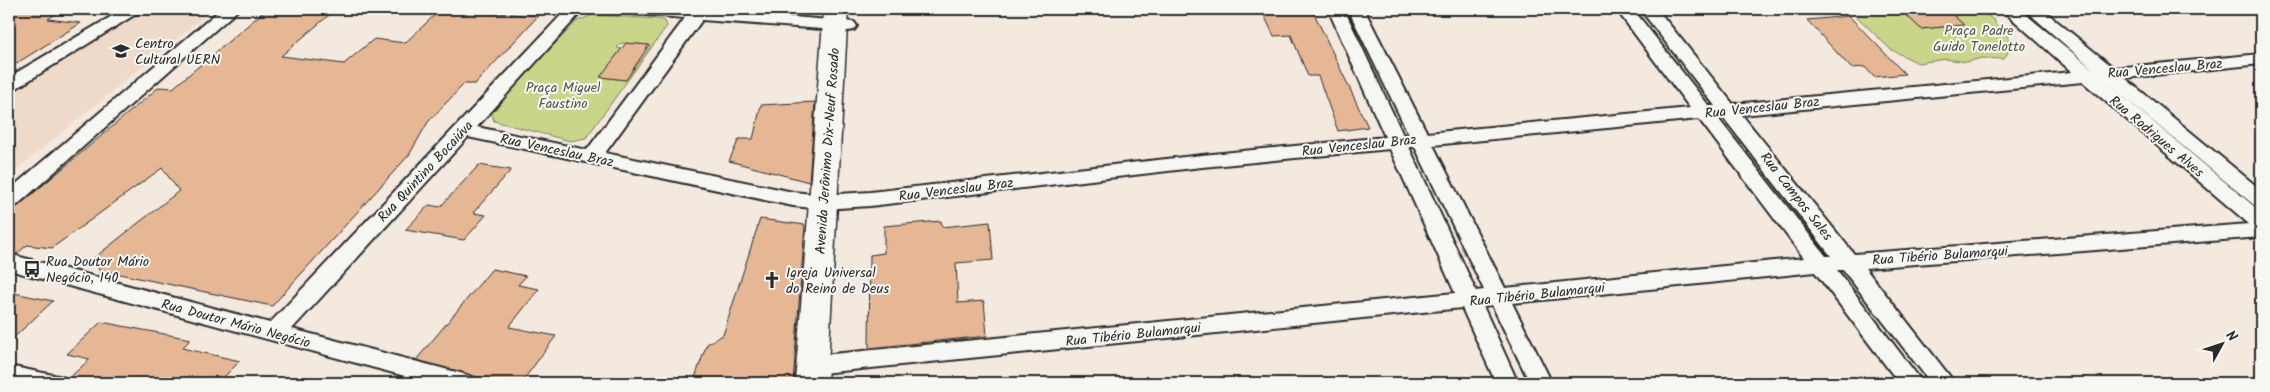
<svg xmlns="http://www.w3.org/2000/svg" width="2270" height="392" font-family="Kalam,sans-serif">
<style>
.built{fill:#efdac9}
.green{fill:#c9d689;stroke:#7a805a;fill-rule:evenodd}
.building{fill:#e5b795;stroke:#2b2b2b}
.lines{fill:none;stroke-linecap:round;stroke-linejoin:round}
.minor-casing{stroke:#2b2b2b;stroke-width:4}
.secondary-casing{stroke:#2b2b2b;stroke-width:3}
.minor{fill:#f6f6f2;fill-rule:evenodd}
.secondary{fill:#f6f6f2;fill-rule:evenodd}
.labels{text-anchor:middle;stroke-width:4;stroke-linejoin:round;paint-order:stroke}
.park-label{font-size:14px;fill:#525642;stroke:#f6f6f2}
.poi-label{font-size:14px;fill:#2b2b2b;stroke:#f6f6f2;text-anchor:start}
.street-label{font-size:14px;fill:#2b2b2b;stroke:#f6f6f2}
</style>
<rect width="100%" height="100%" fill="#f3e9df"/>
<filter id="ink" filterUnits="userSpaceOnUse"><feTurbulence type="fractalNoise" baseFrequency=".02" numOctaves="2"/><feDisplacementMap in="SourceGraphic" scale="10" xChannelSelector="R" yChannelSelector="G"/><feConvolveMatrix kernelMatrix="1 2 1 2 8 2 1 2 1" color-interpolation-filters="sRGB"/></filter>
<g filter="url(#ink)">
<path class="built" d="M150 9H213L9 176V93Z"/>
<path class="green" d="M1849 9H1900L1921 29 1964 25 1946 9H1977L1994 20C1998 30 2008 34 2012 45L2004 59 1981 58 1967 62 1946 59 1918 63 1890 49Z
M593 15 658 19 665 21 667 26 586 138 570 141 494 121 491 111 577 21ZM621 43 649 45 650 47 626 80 601 77 622 49 617 48Z"/>
<path class="building" d="M9 9H64L48 19 81 23 9 68Z
M267 9H336L281 56 344 64 374 39 405 43 441 9 538 16 475 84H464L428 122 409 155 272 306 110 272 102 277 94 258 179 191 162 168 52 248 27 245 17 254 9 252V211L17 207 159 87 173 88Z
M1261 9H1312L1368 127 1338 131 1318 76H1308L1291 35 1274 36Z
M1900 9H1946L1964 25 1921 29Z
M1849 16 1905 74 1874 77 1865 67 1851 68 1807 20Z
M626 43 649 45 626 80 600 77Z
M815 102 809 182 729 161 739 139H753L761 105Z
M479 165 511 170 473 213 486 215 464 240 405 230 429 205 440 207Z
M760 219 805 225 793 383H693L707 344 723 335Z
M941 221 942 227 990 222 993 260 956 263 958 303 984 301 987 336 869 348 870 255 884 253V226Z
M492 269 526 276 518 285 539 289 509 327 556 336 521 383H508L474 376 416 360Z
M9 292 53 301 9 342Z
M101 322 191 339 182 348 240 361 218 383H69L67 380 90 359 67 354Z"/>
<g class="lines">
<g class="minor-casing">
<path id="minor" d="M124 9H144L15 89 9 91V77Z
M221 9H239L16 206 9 208V190Z
M567 9H584L477 127 587 150 685 18 632 14 626 13 624 9H697L854 22 857 26 854 30 848 31 702 20 605 153 793 192 823 195 870 192 1202 155 1385 137 1328 9H1344L1403 135H1409L1348 9H1364L1427 133 1690 108 1616 9H1633L1709 106H1715L1640 9H1657L1733 104 2072 72 2001 9H2019L2094 70 2024 9H2042L2114 68 2261 54V64L2125 78 2261 190V207L2254 205 2103 80 2261 212V237L1865 268 1955 383H1931L1843 270H1837L1923 383H1899L1815 272 1512 303 1552 383H1530L1492 305 1483 306 1518 383H1496L1462 308 812 374 804 371 801 365 804 359 812 356 1455 293 1390 149 1202 167 870 206 823 209 793 206 468 137 292 329 464 374 472 377 475 383H431L9 270V254L270 323ZM2083 82 2249 224 1854 254 1742 115ZM1717 117H1723L1831 256H1826ZM1699 119 1804 258 1505 288 1433 145ZM1409 147H1415L1484 290 1476 291Z
M9 366 63 377 67 383H9Z"/>
</g>
<g class="secondary-casing">
<path id="secondary" d="M824 9H848L827 383H795Z"/>
</g>
<use href="#minor" class="minor"/>
<use href="#secondary" class="secondary"/>
</g>
</g>
<defs>
<g id="university-bare" transform="scale(1.35)"><path d="M0-5L7-2L0 1L-7-2ZM-4 1L0 2.5L4 1V4Q0 6-4 4Z" fill="#2b2b2b" stroke="#f6f6f2" stroke-width="2.5" paint-order="stroke"/></g>
<g id="bus-bare" transform="scale(1.35)"><path d="M-5-6H5V4H4V6H2V4H-2V6H-4V4H-5ZM-3.5-4V0h7V-4ZM-3.5 1.2v1.5H-2V1.2ZM2 1.2v1.5H3.5V1.2Z" fill="#2b2b2b" stroke="#f6f6f2" stroke-width="2.5" paint-order="stroke"/></g>
<g id="church-bare" transform="scale(1.35)"><path d="M-1.2-6h2.4v3.5h3.3v2.4h-3.3V6h-2.4V-.1h-3.3v-2.4h3.3Z" fill="#2b2b2b" stroke="#f6f6f2" stroke-width="2.5" paint-order="stroke"/></g>
</defs>
<g fill-rule="evenodd">
<use href="#university-bare" x="121" y="51"/>
<use href="#bus-bare" x="32" y="269"/>
<use href="#church-bare" x="772" y="280"/>
</g>
<g class="labels">
<g class="park-label">
<text x="1979" y="35">Praça Padre<tspan x="1979" dy="16">Guido Tonelotto</tspan></text>
<text x="563" y="92">Praça Miguel<tspan x="563" dy="16">Faustino</tspan></text>
</g>
<g class="poi-label">
<text x="135" y="48">Centro<tspan x="135" dy="16">Cultural UERN</tspan></text>
<text x="46" y="266">Rua Doutor Mário<tspan x="46" dy="16">Negócio, 140</tspan></text>
<text x="786" y="277">Igreja Universal<tspan x="786" dy="16">do Reino de Deus</tspan></text>
</g>
<g class="street-label">
<text transform="translate(2165 68) rotate(-5)" y="5">Rua Venceslau Braz</text>
<text transform="translate(1762 107) rotate(-6)" y="5">Rua Venceslau Braz</text>
<text transform="translate(2157 136) rotate(40)" y="5">Rua Rodrigues Alves</text>
<text transform="translate(1359 145) rotate(-6)" y="5">Rua Venceslau Braz</text>
<text transform="translate(557 150) rotate(12)" y="5">Rua Venceslau Braz</text>
<text transform="translate(827 151) rotate(-86)" y="5">Avenida Jerônimo Dix-Neuf Rosado</text>
<text transform="translate(425 171) rotate(-47)" y="5">Rua Quintino Bocaiúva</text>
<text transform="translate(956 189) rotate(-7)" y="5">Rua Venceslau Braz</text>
<text transform="translate(1797 196) rotate(52)" y="5">Rua Campos Sales</text>
<text transform="translate(1940 255) rotate(-4)" y="5">Rua Tibério Bulamarqui</text>
<text transform="translate(1537 294) rotate(-6)" y="5">Rua Tibério Bulamarqui</text>
<text transform="translate(236 323) rotate(15)" y="5">Rua Doutor Mário Negócio</text>
<text transform="translate(1133 334) rotate(-6)" y="5">Rua Tibério Bulamarqui</text>
</g>
</g>
<rect width="2270" height="392" fill="none" stroke="#f6f6f2" stroke-width="30"/>
<rect x="15" y="15" width="2240" height="362" fill="none" stroke="#2b2b2b" stroke-width="2" filter="url(#ink)"/>
<g transform="translate(2222 344) rotate(50)" stroke="#f6f6f2" stroke-width="4" paint-order="stroke">
<path d="M0-4L9 19L0 12L-9 19Z" fill="#2b2b2b"/>
<text y="-8" font-size="14" font-weight="bold" text-anchor="middle" fill="#2b2b2b">N</text>
</g>
</svg>
